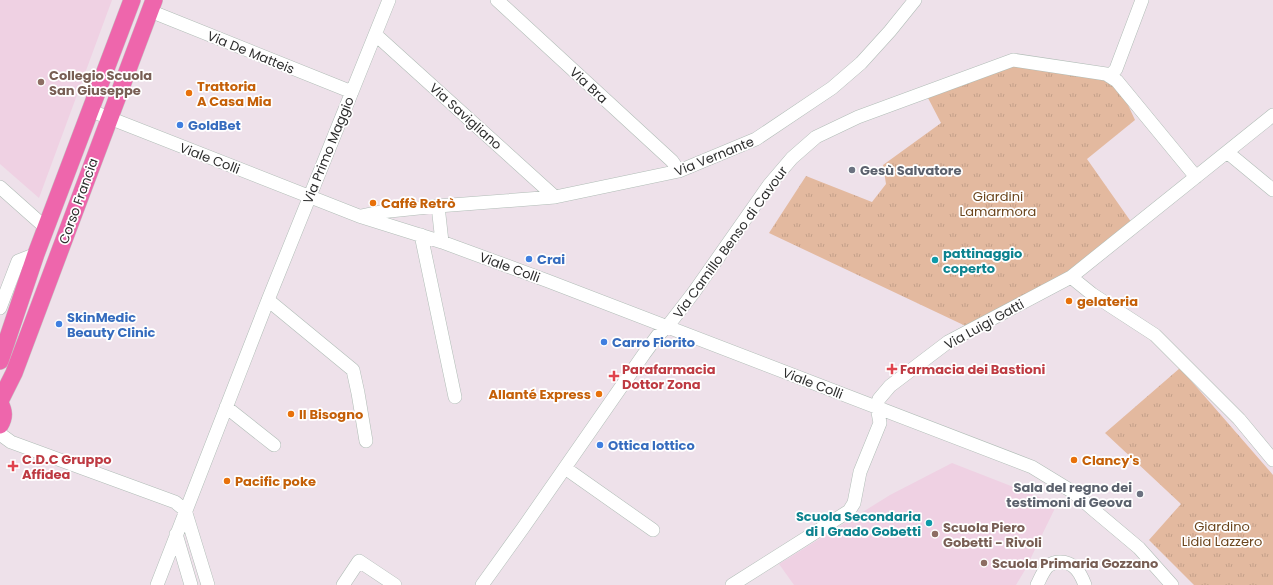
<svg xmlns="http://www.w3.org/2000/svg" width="1273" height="585" font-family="Poppins,sans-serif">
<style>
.education{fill:#efd1e3}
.park{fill:url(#park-tufts)}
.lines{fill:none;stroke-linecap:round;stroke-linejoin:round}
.minor-casing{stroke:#b1bdb7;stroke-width:14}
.major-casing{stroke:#c4c4c4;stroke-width:18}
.minor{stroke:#fff;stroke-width:13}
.major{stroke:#ee66ac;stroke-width:17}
.education-dot{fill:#8d6e63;stroke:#fff;stroke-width:1.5}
.food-dot{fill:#e8710a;stroke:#fff;stroke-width:1.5}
.shop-dot{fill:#3f7fe0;stroke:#fff;stroke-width:1.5}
.worship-dot{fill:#6b7280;stroke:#fff;stroke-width:1.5}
.culture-dot{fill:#0f9aa8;stroke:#fff;stroke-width:1.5}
.health-dot{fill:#e0444e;stroke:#fff;stroke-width:1.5}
.labels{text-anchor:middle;stroke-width:3.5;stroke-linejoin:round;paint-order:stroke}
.street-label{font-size:13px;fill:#2e2e2e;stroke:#fff}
.education-label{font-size:13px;font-weight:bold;fill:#785e54;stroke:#fff;text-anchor:start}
.food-label{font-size:13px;font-weight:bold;fill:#c56008;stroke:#fff;text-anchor:start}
.shop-label{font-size:13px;font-weight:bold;fill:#366cbe;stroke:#fff;text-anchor:start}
.worship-label{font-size:13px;font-weight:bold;fill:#5b616d;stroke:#fff;text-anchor:start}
.park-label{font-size:13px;fill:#6b451d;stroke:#fff}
.culture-label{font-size:13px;font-weight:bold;fill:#0d838f;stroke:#fff;text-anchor:start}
.health-label{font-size:13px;font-weight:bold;fill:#be3a42;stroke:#fff;text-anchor:start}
</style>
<defs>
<pattern id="park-tufts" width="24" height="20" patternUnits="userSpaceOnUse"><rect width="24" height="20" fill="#e3b99f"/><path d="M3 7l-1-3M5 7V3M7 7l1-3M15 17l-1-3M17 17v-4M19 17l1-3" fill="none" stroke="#c39f89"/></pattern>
</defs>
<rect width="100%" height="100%" fill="#eee1ea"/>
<path class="education" d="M0 0H112L39 198 0 164Z
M952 463 1057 504 1025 570 1016 585H794L779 564 890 495Z"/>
<path class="park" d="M1019 61 1117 81 1135 120 1087 159 1134 226 1071 277 972 329 769 233 806 176 872 202 886 184 883 165 941 123 928 98Z
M1180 368 1273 475V585H1194L1149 540 1181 504 1105 433Z"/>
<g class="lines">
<g class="minor-casing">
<path id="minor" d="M497 0 672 161 679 171
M150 11 352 92
M376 35 555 197
M1110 76 1116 69 1142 0
M89 110 359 216 442 242 548 281 1032 467 1073 492 1095 511 1139 548 1172 585
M1227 152 1273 190
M0 187 46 228
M438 206 442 242
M361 216 380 212 438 206 555 197 679 171 756 139 832 88 861 63 890 31 915 0
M421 235 455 397
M1071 277 1092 294 1155 335 1239 419 1273 460
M268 300 353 370 358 393 366 441
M0 308 18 261 36 254
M226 407 274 445
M0 434 11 442 175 502 185 510
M565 468 653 530
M185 510 208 585
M176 534 191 585
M157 585 268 300 389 0
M343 585 359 561 395 585
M482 585 523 528 644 354 658 335 667 327 694 292 769 185 792 158 816 137 858 117 1013 60 1106 74 1117 81 1196 177
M732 585 849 511 854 503 860 472 880 423 877 407 879 399 890 386 948 342 1071 277 1273 115
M1037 585C1040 579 1043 571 1048 566 1052 563 1055 562 1060 562 1074 562 1080 572 1085 585"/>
</g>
<g class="major-casing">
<path id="major" d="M0 361 36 254 132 0
M0 401 14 373 154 0
M0 403C4 411 5 417 0 425"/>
</g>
<use href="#minor" class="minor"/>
<use href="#major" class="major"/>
</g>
<g class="education-dot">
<circle cx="41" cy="82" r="4"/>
<circle cx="935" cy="534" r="4"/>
<circle cx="984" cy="563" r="4"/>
</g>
<g class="food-dot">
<circle cx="189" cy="93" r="4"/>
<circle cx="373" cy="203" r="4"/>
<circle cx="1069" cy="301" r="4"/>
<circle cx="599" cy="394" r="4"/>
<circle cx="291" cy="414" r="4"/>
<circle cx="1074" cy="460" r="4"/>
<circle cx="227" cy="481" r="4"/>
</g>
<g class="shop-dot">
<circle cx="180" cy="125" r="4"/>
<circle cx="529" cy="259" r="4"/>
<circle cx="59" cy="324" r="4"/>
<circle cx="604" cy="342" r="4"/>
<circle cx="600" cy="445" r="4"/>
</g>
<g class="worship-dot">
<circle cx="852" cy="170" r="4"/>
<circle cx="1140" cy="494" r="4"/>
</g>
<g class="culture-dot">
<circle cx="935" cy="260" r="4"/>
<circle cx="929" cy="523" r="4"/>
</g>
<g class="health-dot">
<path d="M890 363h4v4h4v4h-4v4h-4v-4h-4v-4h4z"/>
<path d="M612 370h4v4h4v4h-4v4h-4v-4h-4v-4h4z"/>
<path d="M11 460h4v4h4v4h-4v4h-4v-4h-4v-4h4z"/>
</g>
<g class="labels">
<g class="street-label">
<text transform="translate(251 52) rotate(22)" y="5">Via De Matteis</text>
<text transform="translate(589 85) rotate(43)" y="5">Via Bra</text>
<text transform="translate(466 116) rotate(42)" y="5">Via Savigliano</text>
<text transform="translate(328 150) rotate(-68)" y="5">Via Primo Maggio</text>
<text transform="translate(714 156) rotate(-22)" y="5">Via Vernante</text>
<text transform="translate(210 158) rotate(21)" y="5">Viale Colli</text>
<text transform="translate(78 201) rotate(-70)" y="5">Corso Francia</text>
<text transform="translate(730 242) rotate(-54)" y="5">Via Camillo Benso di Cavour</text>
<text transform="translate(510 267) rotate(20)" y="5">Viale Colli</text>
<text transform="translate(984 324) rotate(-29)" y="5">Via Luigi Gatti</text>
<text transform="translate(813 383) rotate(21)" y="5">Viale Colli</text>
</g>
<g class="education-label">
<text x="49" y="80">Collegio Scuola<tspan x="49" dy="15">San Giuseppe</tspan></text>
<text x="943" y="532">Scuola Piero<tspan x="943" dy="15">Gobetti - Rivoli</tspan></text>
<text x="992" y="568">Scuola Primaria Gozzano</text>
</g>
<g class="food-label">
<text x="197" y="91">Trattoria<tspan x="197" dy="15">A Casa Mia</tspan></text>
<text x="381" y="208">Caffè Retrò</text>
<text x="1077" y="306">gelateria</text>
<text x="591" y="399" text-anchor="end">Allanté Express</text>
<text x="299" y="419">Il Bisogno</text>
<text x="1082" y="465">Clancy's</text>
<text x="235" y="486">Pacific poke</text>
</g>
<g class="shop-label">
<text x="188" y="130">GoldBet</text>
<text x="537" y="264">Crai</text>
<text x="67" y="322">SkinMedic<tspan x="67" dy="15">Beauty Clinic</tspan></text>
<text x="612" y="347">Carro Fiorito</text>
<text x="608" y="450">Ottica Iottico</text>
</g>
<g class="worship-label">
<text x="860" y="175">Gesù Salvatore</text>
<text x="1132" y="492" text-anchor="end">Sala del regno dei<tspan x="1132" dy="15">testimoni di Geova</tspan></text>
</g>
<g class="park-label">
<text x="998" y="201">Giardini<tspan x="998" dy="15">Lamarmora</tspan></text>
<text x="1222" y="531">Giardino<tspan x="1222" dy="15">Lidia Lazzero</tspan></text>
</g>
<g class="culture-label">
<text x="943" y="258">pattinaggio<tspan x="943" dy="15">coperto</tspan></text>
<text x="921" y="521" text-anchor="end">Scuola Secondaria<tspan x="921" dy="15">di I Grado Gobetti</tspan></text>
</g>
<g class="health-label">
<text x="622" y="374">Parafarmacia<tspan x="622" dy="15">Dottor Zona</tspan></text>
<text x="900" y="374">Farmacia dei Bastioni</text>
<text x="22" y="464">C.D.C Gruppo<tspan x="22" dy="15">Affidea</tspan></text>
</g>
</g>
</svg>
